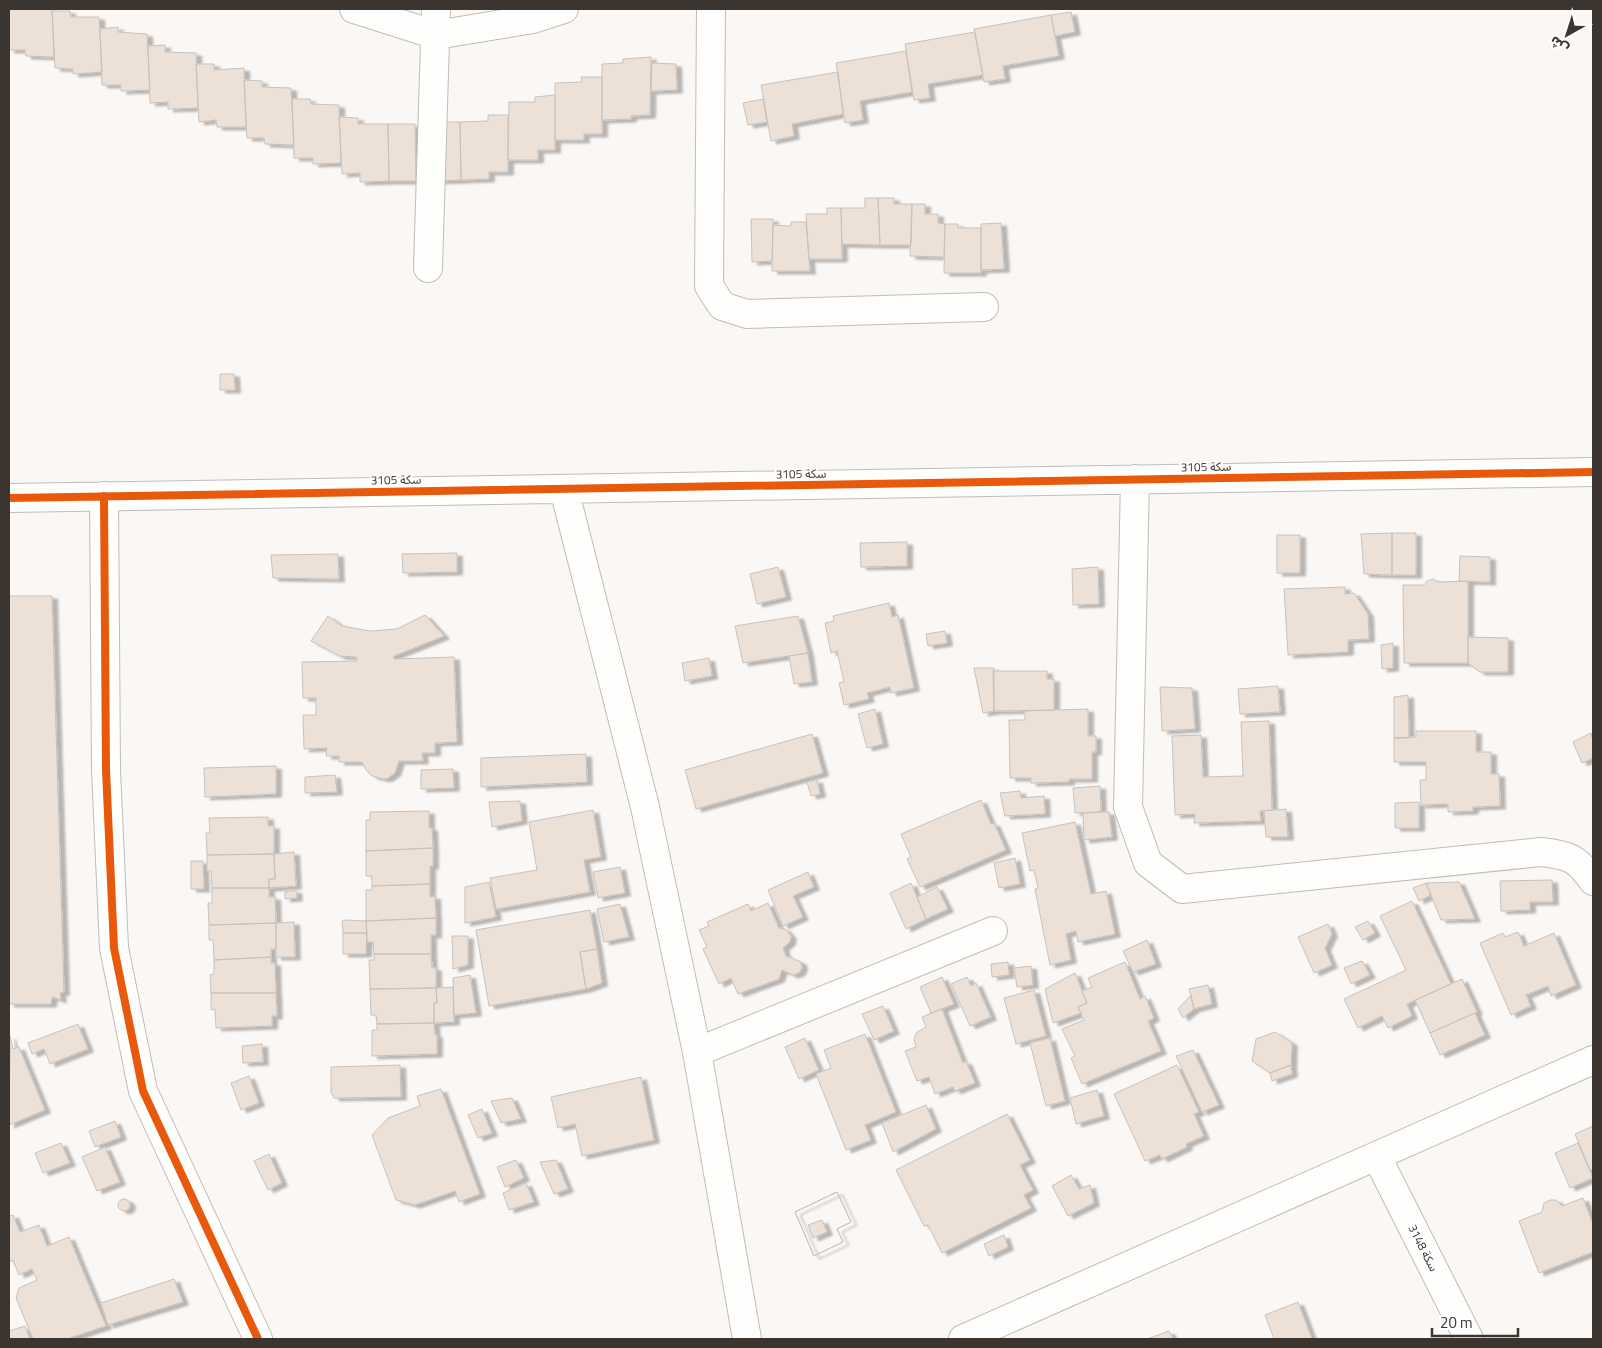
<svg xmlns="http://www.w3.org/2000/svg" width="1602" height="1348" font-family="'Titillium Web','Noto Sans Arabic',sans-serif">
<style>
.building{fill:#ece0d7;stroke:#c7c2be;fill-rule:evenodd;filter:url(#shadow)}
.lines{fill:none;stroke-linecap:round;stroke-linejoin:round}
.minor-casing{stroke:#c1bcb8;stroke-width:30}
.minor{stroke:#fefefd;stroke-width:28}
.cycleway-casing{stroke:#fff;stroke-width:11}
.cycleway{stroke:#e8590c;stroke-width:8}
.labels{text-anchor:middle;stroke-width:4;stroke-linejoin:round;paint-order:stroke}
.street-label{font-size:12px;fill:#3b342f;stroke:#fff}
</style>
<defs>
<filter id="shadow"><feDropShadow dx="5.5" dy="3" stdDeviation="1" flood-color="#0004"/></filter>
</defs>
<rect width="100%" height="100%" fill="#fbf7f4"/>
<path class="building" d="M9 9H52L54 57 26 56 25 50H9Z
M52 11H70L71 17H99L102 72 73 74V69L55 68Z
M1071 12 1075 32 1055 36 1051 15Z
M1051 15 1059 56 1003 66 1005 79 984 82 974 29Z
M118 27V32L147 34 150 90 121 91V85H102L100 29Z
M975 32 983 75 928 84 930 98 914 100 905 44Z
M165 45V52L196 53 198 108 168 109V102L150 103 148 46Z
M906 51 912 92 860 101 863 120 845 123 836 63Z
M651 57 650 115 631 116V119L602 120V64L623 63V59Z
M652 63 676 64 677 90 651 91Z
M196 64H214V70L244 68 246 127H217L216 120 199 122Z
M838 72 843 114 792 124 794 136 771 141 761 85Z
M581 77H602V134H584V140H555V83L582 82Z
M244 80 262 81V87L291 88 294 145 265 144 264 138H247Z
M555 95V150H538V160H508L509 102H535V97Z
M292 99H310L311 104 339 105 341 163 313 164V158H294Z
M763 99 767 122 748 125 743 103Z
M488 115H508V172H489V179L461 180 460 122 488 121Z
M339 117 358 118V124H388L389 181 360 182V173L342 174Z
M435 122H460L461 180 436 181Z
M388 124H415L416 181H389Z
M865 198H878L880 245 842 244 841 208H865Z
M878 198H894V204H912L911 245H880Z
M912 204H925V214H938V223L945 224 944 257 910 256Z
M827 208H841L842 259H809L806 214H827Z
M751 219H773L772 261 752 262Z
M791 222H806L810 271H772L773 225 791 226Z
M1001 223 1004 269 981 270V224Z
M945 224H958V228H981V273H944Z
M220 374H234L235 390H220Z
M1392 533H1416V575H1392Z
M1392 533V575L1364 574 1361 534Z
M1277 535H1300V573H1277Z
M907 542V566L861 567 860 543Z
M457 553V572L403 573 402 554Z
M338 554 339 579 273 578 271 555Z
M1460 556 1490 557V582L1459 581Z
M778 567 786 597 757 604 750 574Z
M1098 567 1099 604 1073 605 1072 569Z
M1433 579 1439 582 1468 581V663H1404L1403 585H1424L1427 581Z
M1345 587V594L1354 593 1368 614 1369 639 1348 640V652L1288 655 1284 589Z
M9 596H52L64 992 60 993 61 1000 52 997 51 1004H9Z
M889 603 892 617 898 615 914 688 891 693 890 687 867 693 869 699 844 705 839 683 844 682 837 651 831 653 825 623 834 621 833 616Z
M425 615 444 636 394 656V659L454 657 457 742 435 743V753H422L423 761H399L395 773 388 778 384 779 372 776 366 770 362 762H339V756H326L327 748 304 749 303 715H316V698H303L302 662 357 661 356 657 340 656 311 641 328 616 342 626 370 631 397 629Z
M798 616 808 653 743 663 735 626Z
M945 631 947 643 928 646 926 634Z
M1468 637 1508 638V672H1480L1468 663Z
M1393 643V668L1382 669 1381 645Z
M808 653 812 682 794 684 789 656Z
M709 658 712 676 685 681 682 663Z
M974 668H994V711L983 713Z
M993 671H1047V679H1054V710L994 711Z
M1278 686 1280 712 1240 714 1238 689Z
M1160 687 1192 688 1195 729 1162 731Z
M1408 695 1409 738H1394V697Z
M875 709 883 744 867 748 858 714Z
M1088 709V736H1096V752H1092V779H1069V782L1031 783V778H1010L1009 720H1025V711Z
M1269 721 1272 810 1260 811 1261 821 1194 823 1195 814 1175 815 1172 736 1201 735 1203 777 1243 776 1241 722Z
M1416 731H1476V752H1491V774H1499L1500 806 1473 807V811L1448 812V804L1421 805 1420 780H1426V762H1394V738L1416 737Z
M1591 733 1593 739V758L1582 763 1573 742Z
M812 734 823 773 696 809 685 770Z
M586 754 587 782 481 787V758Z
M276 766V794L205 797 204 768Z
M453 769 454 788 421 789V770Z
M335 775 337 792 305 793V777Z
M817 780 820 794 811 796 807 782Z
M1100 786 1101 812 1075 813 1073 788Z
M1020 791 1021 798 1044 796 1045 814 1005 816 1000 793Z
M981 800 991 824 994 823 1006 850 920 887 907 859 911 857 901 834Z
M520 801 522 821 492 827 489 802Z
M1419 802V828H1395V803Z
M1286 809 1288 837H1266L1264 811Z
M593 810 601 857 584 860 590 892 496 909 490 878 537 870 529 822Z
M429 811V828H432L433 848 366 851V820H370V812Z
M1101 812H1109L1112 837 1084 840 1083 813Z
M268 817V826H274V854L207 855 206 833H210L209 818Z
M1075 822 1091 894 1106 891 1115 934 1078 942 1076 931 1066 934 1071 960 1050 965 1035 889 1038 888 1034 870 1030 871 1022 833Z
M433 848V866H430V884L372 886V876H366V851Z
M294 852 296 886 269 888V879H275L274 854Z
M274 854 275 879H269V888H212L211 871H207V855Z
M1015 858 1020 884 999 888 994 863Z
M191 861H203L204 889H191Z
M620 867 625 893 598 898 593 872Z
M808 872 814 887 793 896 803 917 783 926 768 890Z
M1552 880 1553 902H1530V910L1501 911 1500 881Z
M489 882 496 917 465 923V887Z
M1459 882 1475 919 1441 920 1426 883Z
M911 883 926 919 906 929 890 893Z
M1426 883 1431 895 1419 901 1413 888Z
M430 884V897L435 896 436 918 366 921V890H372V886Z
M937 887 948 909 926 919 917 897Z
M212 888H269V897H275L276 923 209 925 208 903H212Z
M296 890 297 898 285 899V892Z
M1412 901 1451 984 1407 1004 1412 1016 1388 1028 1382 1016 1358 1028 1344 999 1406 970 1380 916Z
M768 903 779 928 785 929 791 936 790 942 783 948 786 956 801 962 802 968 799 973 793 975 782 970 779 979 738 994 731 978 719 984 703 949 707 947 699 930 709 926 707 922 748 904 751 911Z
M620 904 629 937 604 942 597 909Z
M590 910 597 949 580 952 586 989 489 1006 476 930Z
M436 918V935H431V954H374L373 942H367L366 921Z
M346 920 366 921 367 933H343L342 921Z
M1368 921 1375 933 1363 940 1355 927Z
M294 922 295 957H276V923Z
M276 923V949H271V957L214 960 213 940H209V925Z
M1328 924 1332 934 1325 948 1332 965 1314 973 1298 937Z
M1518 932 1524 946 1554 933 1576 985 1551 996 1548 986 1526 995 1531 1006 1511 1015 1480 943 1503 933 1505 937Z
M343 933H367L366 954H343Z
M452 936H468V965L453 969Z
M1147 940 1156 964 1133 972 1123 951Z
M597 949 602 983 586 989 580 952Z
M374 954H431L432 968H436V988L370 989 369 960H374Z
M271 957V963H275L276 993H211L210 975 214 974V960Z
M1362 961 1370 975 1351 984 1344 968Z
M1008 962 1009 975 992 977 991 964Z
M1125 962 1140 999 1145 996 1154 1018 1148 1021 1161 1051 1082 1084 1071 1058 1075 1056 1062 1029 1084 1020 1078 1007 1087 1003 1082 991 1092 987 1088 978Z
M1031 966 1033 985 1017 987 1014 968Z
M1075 973 1087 1003 1078 1007 1081 1013 1053 1023 1045 989Z
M470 975 476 1013 454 1015 453 978Z
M942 977 954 1004 931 1013 920 987Z
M967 977 971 986 976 983 991 1017 970 1026 951 984Z
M1462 979 1477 1012 1430 1033 1415 1000Z
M1208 985 1212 1004 1194 1009 1189 989Z
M453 987 454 1022 434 1023V1003H437L436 988Z
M436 988 437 1003H434V1023L377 1024 376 1015H371L370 989Z
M1034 990 1046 1036 1016 1044 1004 998Z
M211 993H276L277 1016H272V1026L216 1028 215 1009 211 1010Z
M1191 995 1194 1009 1183 1018 1178 1009Z
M883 1006 894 1031 874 1040 862 1014Z
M942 1009 963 1063 966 1061 975 1083 955 1091 953 1087 935 1094 929 1077 917 1081 905 1051 916 1047 914 1039 917 1032 926 1027 922 1017Z
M1475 1013 1485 1035 1440 1055 1430 1033Z
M434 1023 435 1035H437V1054L372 1056V1030H377V1024Z
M78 1024 88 1049 50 1064 44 1049 32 1054 28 1043Z
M1275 1032 1292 1043 1291 1065 1270 1073 1252 1061 1256 1039Z
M865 1034 896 1112 865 1125 871 1140 846 1150 816 1074 831 1068 824 1050Z
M10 1036 13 1049 19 1047 45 1110 9 1125Z
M805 1038 819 1070 799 1079 785 1047Z
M1050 1038 1065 1101 1046 1106 1030 1043Z
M262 1044 263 1062 243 1063 242 1046Z
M1193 1050 1219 1105 1202 1112 1176 1056Z
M400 1065 401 1097 334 1098 331 1092V1067Z
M1177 1065 1199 1112 1194 1114 1204 1136 1186 1144 1187 1147 1162 1159 1160 1155 1145 1161 1114 1094Z
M1291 1065 1292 1074 1272 1081 1270 1073Z
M249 1076 259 1103 241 1110 231 1083Z
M641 1077 654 1140 582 1156 575 1124 558 1128 551 1097Z
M441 1089 480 1194 459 1202 455 1191 415 1205 396 1200 372 1135 388 1118 420 1106 417 1096Z
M1097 1090 1104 1116 1076 1124 1070 1098Z
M512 1098 521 1119 501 1123 491 1101Z
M926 1105 936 1129 893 1152 882 1123Z
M482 1109 492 1133 478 1138 468 1115Z
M1007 1114 1030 1160 1020 1165 1033 1190 1024 1195 1031 1208 942 1253 928 1225 924 1226 896 1170Z
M115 1121 121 1137 95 1147 89 1131Z
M1593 1126V1169L1590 1170 1575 1134Z
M61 1143 70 1163 43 1173 35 1153Z
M1578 1143 1593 1178 1570 1188 1555 1153Z
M105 1147 120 1182 97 1191 82 1157Z
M269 1154 282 1183 268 1190 254 1161Z
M516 1160 524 1178 505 1187 497 1167Z
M556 1160 568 1189 554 1194 540 1162Z
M1071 1175 1079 1189 1090 1185 1094 1203 1068 1216 1052 1186Z
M526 1183 534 1202 509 1210 503 1193Z
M837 1192 851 1222 837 1229 843 1242 814 1256 795 1212ZM822 1220 827 1232 813 1238 808 1225Z
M837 1192 851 1222 837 1229 843 1242 814 1256 795 1212Z
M1583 1198 1593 1224V1252L1539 1273 1519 1221 1542 1212 1544 1203 1550 1200H1556L1562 1206Z
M118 1205a6 6 0 1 1 12 0a6 6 0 1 1-12 0Z
M13 1215 20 1232 39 1225 47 1246 69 1237 106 1326 67 1339H33L16 1298 19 1288 37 1280 32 1269 19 1275 13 1260 9 1262V1216Z
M1004 1235 1008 1247 989 1256 984 1244Z
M174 1279 183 1302 108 1325 101 1303Z
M1298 1302 1312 1339H1274L1265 1315Z
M25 1326 30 1339H9V1331Z
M1169 1331 1173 1339H1147Z"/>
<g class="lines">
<g class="minor-casing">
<path id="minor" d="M354 9 436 35 533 19 564 9
M711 9 709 286 722 306 747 314 984 307
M428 268 436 9
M1135 479 1128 807 1148 863 1182 889 1541 852C1569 855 1577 858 1593 881
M564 489 645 807 697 1052 747 1339
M104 496 106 770 114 948 143 1091 258 1339
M9 498 1593 472
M697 1052 993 931
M1377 1157 1469 1339
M963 1339 1593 1060"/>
</g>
<use href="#minor" class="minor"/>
<g class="cycleway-casing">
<path id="cycleway" d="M104 496 106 770 114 948 143 1091 258 1339
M9 498 1593 472"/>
</g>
<use href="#cycleway" class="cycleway"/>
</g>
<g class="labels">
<g class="street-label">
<text transform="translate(1206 467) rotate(-1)" y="4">سكة 3105</text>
<text transform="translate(801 474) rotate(-1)" y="4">سكة 3105</text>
<text transform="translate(396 480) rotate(-1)" y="4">سكة 3105</text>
<text transform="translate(1423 1248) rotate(63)" y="4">سكة 3148</text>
</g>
</g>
<rect width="1602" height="1348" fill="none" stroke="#3b342f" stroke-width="20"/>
<g transform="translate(1567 35) rotate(219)" stroke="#ffffff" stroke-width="4" paint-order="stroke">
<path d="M0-4L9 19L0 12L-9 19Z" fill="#3b342f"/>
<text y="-8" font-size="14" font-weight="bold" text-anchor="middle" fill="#3b342f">ش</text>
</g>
<path d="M1432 1328v8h86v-8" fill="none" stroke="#3b342f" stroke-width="2.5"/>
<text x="1440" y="1328" font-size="15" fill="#3b342f" stroke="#ffffff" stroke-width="4" paint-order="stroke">20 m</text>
</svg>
